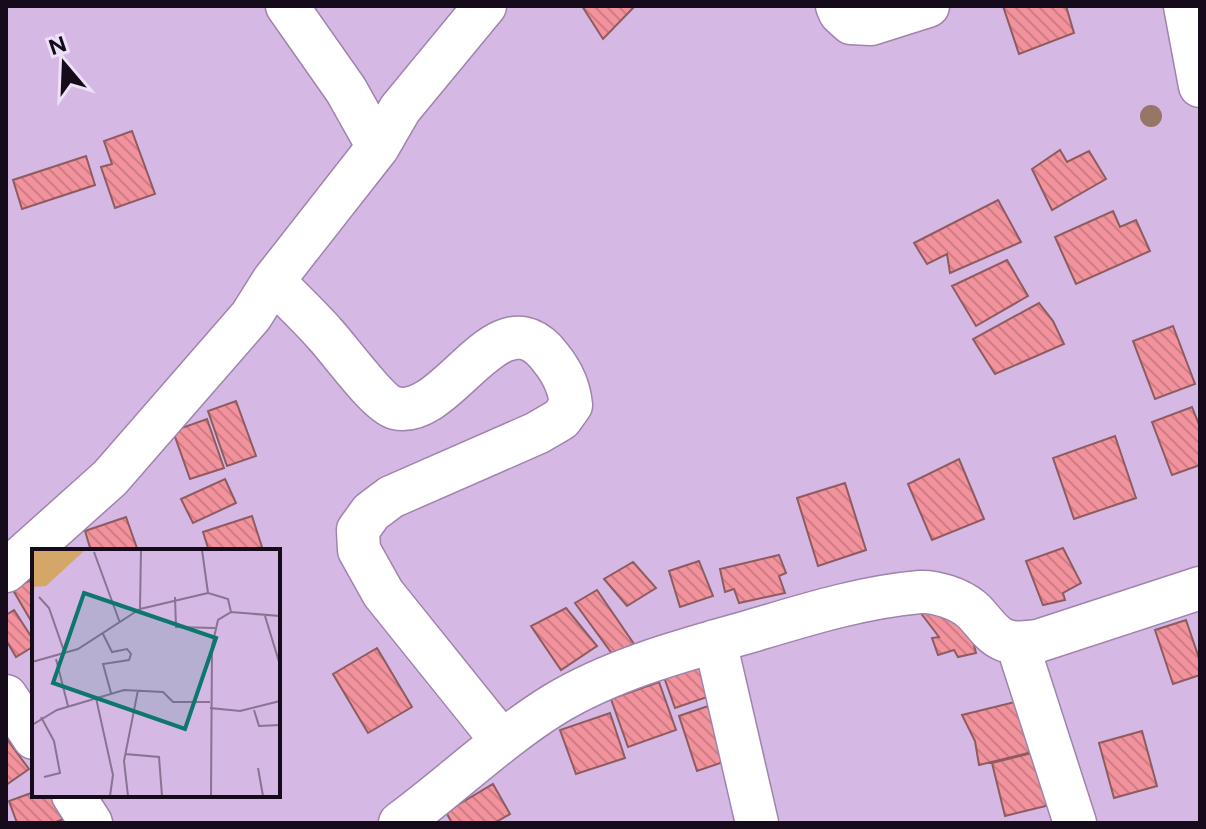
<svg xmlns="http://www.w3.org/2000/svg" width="1206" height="829" font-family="Figtree,sans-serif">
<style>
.building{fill:url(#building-back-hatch);stroke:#8d5b60;stroke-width:2}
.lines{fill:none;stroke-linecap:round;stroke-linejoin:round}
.minor-casing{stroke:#9f84ad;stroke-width:45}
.minor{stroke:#fff;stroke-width:42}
.tree{fill:#977667}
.inset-road{fill:none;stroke:#887393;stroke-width:2}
.view{fill:#0f766e;fill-opacity:0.15;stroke:#0f766e;stroke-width:4}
.inset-edge{fill:none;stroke:#150b1a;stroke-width:4}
</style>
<defs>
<pattern id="building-back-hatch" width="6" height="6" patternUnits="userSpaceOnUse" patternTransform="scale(2)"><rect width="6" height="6" fill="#f1929c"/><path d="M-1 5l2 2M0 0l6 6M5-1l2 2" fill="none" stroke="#ce7d86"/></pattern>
</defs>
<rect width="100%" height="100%" fill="#d5b9e4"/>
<path class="building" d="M582 6H635L603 39Z
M1003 6H1066L1074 33 1019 54Z
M132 131 155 194 115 208 101 167 112 164 104 141Z
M1060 150 1067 162 1089 151 1106 179 1052 210 1032 169Z
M86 156 95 185 22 209 13 180Z
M998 200 1021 242 950 273 947 254 927 264 914 243Z
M1113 211 1120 227 1136 220 1150 251 1076 284 1055 237Z
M1007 260 1028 296 976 326 952 286Z
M1039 303 1053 321 1064 344 995 374 973 339Z
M1173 326 1195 384 1155 399 1133 341Z
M236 401 256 456 227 466 208 411Z
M1192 407 1200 427V465L1172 475 1152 422Z
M207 419 224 468 190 479 173 431Z
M1115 436 1136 498 1074 519 1053 458Z
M959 459 984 519 932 540 908 484Z
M225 479 236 503 193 523 181 499Z
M845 483 866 550 818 566 797 498Z
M252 516 262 547 248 551H209L203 532Z
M126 517 138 551H91L85 531Z
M1063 548 1081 583 1063 593 1065 600 1043 605 1026 561Z
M779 555 786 573 779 576 785 593 739 603 734 589 725 592 720 569Z
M699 561 713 596 680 607 669 571Z
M633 562 656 588 627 606 604 579Z
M34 578V626L13 590Z
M597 590 634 644 613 655 575 603Z
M566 608 597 646 561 670 531 626Z
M917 608 968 612 980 643 974 645 976 653 958 657 954 650 938 655 932 638 939 637Z
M14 610 34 641V646L16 657 6 640V615Z
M1186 620 1200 661V675L1173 684 1155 630Z
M377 648 412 707 368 733 333 674Z
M703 648 719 693 675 708 659 663Z
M659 682 676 730 628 747 611 699Z
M1019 701 1036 751 979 765 975 741 962 715Z
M717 703 735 758 697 771 679 716Z
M610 713 625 758 576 774 560 730Z
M1142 731 1157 786 1114 798 1099 743Z
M6 738 29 769 6 785Z
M1044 750 1058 803 1005 816 992 763Z
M493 784 510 814 494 823H452L446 812Z
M34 792V795H65L72 816 53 823H17L9 801Z"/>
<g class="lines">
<g class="minor-casing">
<path id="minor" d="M287 6 346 90 378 147
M837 6 840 13 851 23 871 24 928 6
M1185 6 1200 86
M273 281C290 298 308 315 324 333 339 349 378 404 395 408 447 421 495 298 545 351 559 367 569 383 571 405L561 419 537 433 391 497 371 512 358 530 359 550 383 593 502 741
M6 571 110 478 251 316 273 281 378 147 400 109 485 6
M715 641 757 823
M1017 643 1075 823
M6 696 34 738
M73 795 91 823
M400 823C453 784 500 738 555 704 613 669 684 650 748 632 805 615 862 597 920 592 936 591 959 599 971 609 982 618 989 633 1002 639 1013 645 1026 642 1038 641L1200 588"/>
</g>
<use href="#minor" class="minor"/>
</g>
<circle class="tree" cx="1151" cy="116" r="11"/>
<g transform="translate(32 549)">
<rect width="248" height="248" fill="#d5b9e4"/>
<path d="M0 1H53L14 37 0 38Z" fill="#d4a668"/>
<path class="inset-road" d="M170 1 176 44 196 50 199 63 186 71 180 97 179 247M62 3 88 74M7 48 17 59 33 105M143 48 144 78 183 79M108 60 109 1M199 63 248 67M233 67 248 116M71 85 80 103 95 100 99 105 97 111 71 115 79 144M24 110 36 157M0 113 46 100 108 60 176 44M64 149 81 226 78 247M178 159 208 162 248 152M222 161 227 177 248 176M9 168 22 192 28 224 12 228M0 176 25 161 92 141 131 143 141 153H178M93 205 127 208 130 247M226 219 231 247M96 247 92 212 106 141"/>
<path class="view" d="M52 44 184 89 153 180 21 134Z"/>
<rect width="248" height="248" class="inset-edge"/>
</g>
<rect width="1206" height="829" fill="none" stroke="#150b1a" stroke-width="16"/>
<g transform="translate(64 64) rotate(341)" stroke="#eee0f6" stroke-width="6" paint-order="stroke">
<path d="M0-6L14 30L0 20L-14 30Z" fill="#150b1a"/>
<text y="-12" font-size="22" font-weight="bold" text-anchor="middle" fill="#150b1a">N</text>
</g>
</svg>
